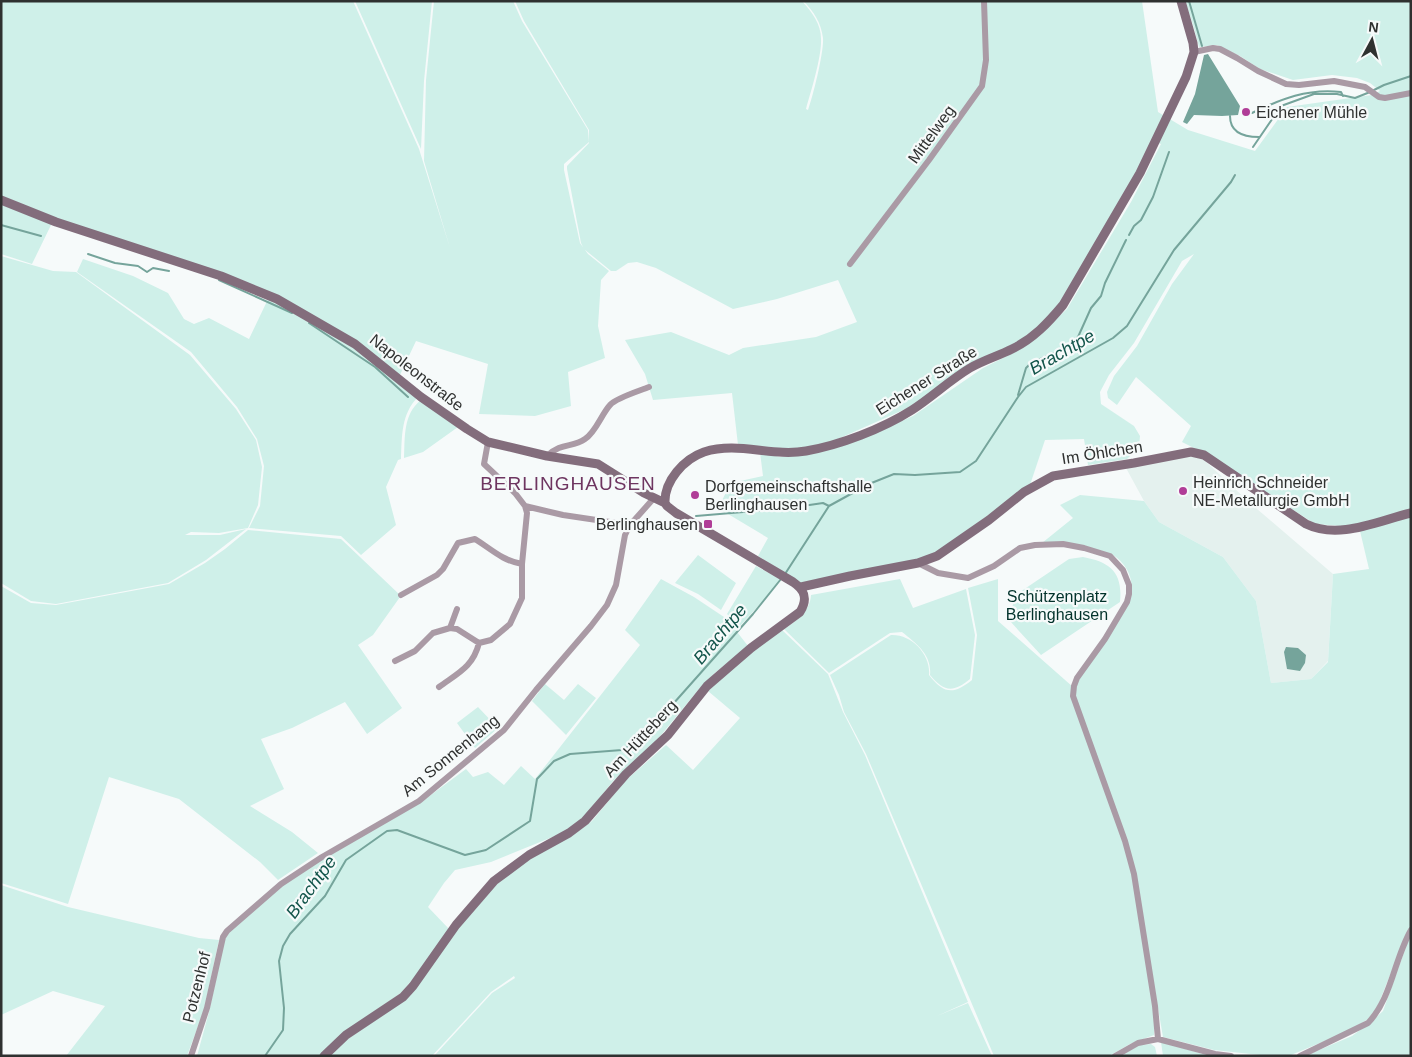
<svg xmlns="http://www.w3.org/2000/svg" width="1412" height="1057" font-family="Arial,sans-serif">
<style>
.built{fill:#e4f1ee}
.green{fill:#cff0e9}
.water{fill:#75a49b}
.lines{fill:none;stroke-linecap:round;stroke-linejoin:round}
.stream{stroke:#75a49b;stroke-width:2}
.street{stroke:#aa9aa5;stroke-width:6}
.secondary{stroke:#836d7c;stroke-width:9}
.poi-dot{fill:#b03d97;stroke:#f6fafa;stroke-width:2}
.labels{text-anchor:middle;stroke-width:4.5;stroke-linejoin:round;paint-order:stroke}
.poi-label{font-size:16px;fill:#2f3130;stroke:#f6fafa;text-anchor:start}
.street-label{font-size:16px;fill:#2f3130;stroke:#f6fafa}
.park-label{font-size:16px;fill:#02322b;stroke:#f6fafa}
.water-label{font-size:18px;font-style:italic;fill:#13554b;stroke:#f6fafa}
.quarter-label{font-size:19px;letter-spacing:1px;fill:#6e3560;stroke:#f6fafa}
</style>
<rect width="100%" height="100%" fill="#f6fafa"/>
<path class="built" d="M1190 456 1202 458 1250 503 1333 574 1328 661 1311 679 1271 683 1256 601 1223 557 1159 522 1144 501 1126 468Z"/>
<path class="green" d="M1 1H353L419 149 450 248 424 161 426 80 434 1H513L522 21 588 130 589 142 564 164V170L580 243 588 254 609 271 601 280 598 326 605 358 568 372 571 406 535 416 479 414 488 364 416 341 399 377 277 296 65 223 1 197Z
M355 1H432L424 81 421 149Z
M515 1H802C812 12 821 24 821 39 822 56 811 91 806 109L808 110C813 96 824 52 823 38 821 23 814 11 803 1H1142L1158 112 1188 130 1255 151 1287 107 1372 95 1380 91 1370 83 1357 78 1332 75 1293 80 1260 69 1240 56 1217 45 1199 47 1193 25 1185 1H1411V927L1401 947 1377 1008 1368 1019 1349 1031 1291 1055 1269 1056 1214 1050 1163 1037 1135 874 1075 695 1078 679 1131 595C1134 579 1127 564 1113 555 1106 550 1054 545 1042 543L1073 518 1060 505 1080 495 1144 501 1159 522 1223 557 1256 601 1271 683 1311 679 1328 662 1333 574 1369 569 1360 531 1342 526 1315 524 1210 456 1182 442 1191 426 1136 377 1117 405 1108 398 1107 392 1114 376 1137 346 1172 284 1194 254 1182 261 1134 343 1109 375 1100 392 1101 404 1134 426 1140 436 1139 447 1127 459 1088 465 1084 439 1045 440 1030 485 936 553 917 560 802 584 758 556 768 538 718 508 731 483 763 476 760 452 780 457 808 454 870 435 913 416 983 368 1013 353 1032 341 1067 309 1131 202 1161 144 1156 142 1062 303 1029 337 910 407 822 446 782 452 738 445 732 393 653 400 645 374 625 340 671 332 729 355 743 348 816 337 857 322 839 282 838 280 777 299 733 309 656 268 637 262 628 263 616 271H611L584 249 581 243 567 169V166L589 143V130L524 21Z
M1 203 52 223 32 264 1 254Z
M1 256 53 271 76 272 190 355 236 409 256 440 262 467 258 505 248 528 219 533 191 532 185 535H220L246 529 206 560 168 583 56 604 31 601 1 583Z
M83 259 133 276 168 293 184 319 194 324 209 318 249 339 269 297 355 345 418 397C401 414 402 436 401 459L398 460 386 487 396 525 361 555 341 536 249 528 260 506 264 466 257 439 237 407 191 352 77 272Z
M421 400 458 427 423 452 404 458C405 437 403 414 421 400Z
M248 530 341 539 400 595V597L373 635 358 645 402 708 367 734 345 702 292 728 261 739 284 789 250 806 292 832 318 853 278 880 260 862 179 799 109 777 68 904 1 883V586L31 603 56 605 169 584 205 563 225 549Z
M698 555 736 583 721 610 698 594 675 583Z
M1083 557C1110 562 1123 572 1120 602L1041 655 1009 620 1013 604 1020 592 1069 559Z
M756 566 780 579 772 591 740 626 727 614Z
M661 579 694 597 727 619 748 646 716 672 699 689 652 746 613 781 589 812 576 824 560 834 491 862 455 870 444 883 428 907 449 929 424 966 401 993 353 1026 319 1056H197L209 1012 225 938 233 927 282 885 313 864 420 803 466 769 473 777 488 772 504 785 521 766 535 779 640 645 625 630Z
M900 579 913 608 966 589 975 635 970 679C953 693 944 692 930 675 932 655 917 644 902 632L890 633 829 673 784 629C797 621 810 611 811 595Z
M998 579V621L1073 687 1133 874 1154 1006V1035L1130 1044 1109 1056H994L866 754 844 712 839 695 830 675 891 635C912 634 931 655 929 675 944 694 953 695 972 680L977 635 968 588Z
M781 629 828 674 843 712 865 755 968 1002 937 1016 968 1003 992 1056H434L492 993 515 978 514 976 491 992 432 1056H328L342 1043 384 1014 501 879 533 854 580 830 592 821 625 781 666 745 693 770 740 718 708 691 723 676Z
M545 684 564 700 578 684 596 698 566 735 532 701Z
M478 707 498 728 475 748 457 723Z
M1 885 68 907 199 938 219 940 204 1010 187 1056H66L105 1006 53 991 1 1015Z
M1411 933V1056H1305L1352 1036 1371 1022 1383 1011Z
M1161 1042 1210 1056H1163Z
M1151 1044 1155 1047 1157 1056H1121L1139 1045Z"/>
<path class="water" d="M1208 54 1240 106 1238 115 1222 116 1194 115 1187 124 1183 122 1195 94 1204 55Z
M1286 647 1298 648 1306 655 1305 663 1300 671 1287 669 1284 652Z"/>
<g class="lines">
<path class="stream" d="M1189 1 1202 46
M1374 90 1384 85 1411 76
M1252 113C1281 99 1308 88 1341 92L1343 96
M1230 116C1230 133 1244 137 1259 137
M1253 147 1281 106 1314 94H1337L1355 98 1370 92
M1 225 41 236
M1129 235 1134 226 1141 220 1153 197 1169 152
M88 254 115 263 138 266 147 272 153 268 169 271
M219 280 292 313
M309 323 375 367 408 397
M1018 395 1026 368 1031 363 1068 347 1078 337 1091 308 1101 296 1105 283 1126 240
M696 516 789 508 823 503 829 506
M785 574 829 506 869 484 894 474 915 475 960 472 976 461 1018 397 1026 387 1113 338 1127 326 1174 250 1231 182 1235 175
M265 1056 283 1030 284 1008 279 961 283 946 290 934 325 896 346 860 387 831 397 830 465 855 486 850 530 821 537 779 554 761 570 754 622 750 642 740 658 726 673 704 753 614 781 579"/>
<path class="street" d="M1194 52 1213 48 1220 49 1237 58 1258 71 1286 84 1299 85 1334 81 1365 87 1379 97 1385 98 1411 93
M850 264 929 160 982 86 986 60 984 1
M488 442 484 464 515 493 525 506 563 515 630 525
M547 456C562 442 572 448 585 439 596 432 601 415 610 405 616 398 639 391 649 387
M918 563 938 573 968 578 994 566 1020 548 1035 545 1063 544 1084 548 1110 556 1123 570 1129 585V594L1127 602 1105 639 1077 678 1074 686 1073 696 1125 841 1134 874 1155 1006 1158 1039
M401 595 437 575 443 569 458 543 475 539C491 549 503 561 522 564
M450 628 457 609
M395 661 415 651 433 633 450 628 457 629 479 643 491 640 510 624 522 598V564L527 513 525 506
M439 687C458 673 473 667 479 643
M191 1056 207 1008 223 937 227 931 281 884 322 857 419 801 504 730 536 690 591 626 607 605 616 585 625 535 630 525 654 498
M1115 1056 1138 1043 1158 1039 1215 1054 1231 1056
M1300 1056 1368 1023C1392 998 1394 959 1411 930"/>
<path class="secondary" d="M1 200 56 222 221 276 277 299 355 344 421 397 467 429 488 442 547 456 598 464 644 493 665 503 667 506 676 513 793 582C805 590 808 599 800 612L751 648 707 686 668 735 626 774 585 821 569 833 529 855 494 881 456 925 413 986 403 997 346 1035 324 1056
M665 503C664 481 684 459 704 452 738 441 771 457 806 451 840 445 882 429 912 410 932 397 950 380 970 368 984 360 998 356 1012 349 1033 339 1048 323 1063 305L1140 173 1186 77 1194 52 1193 43 1181 1
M801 587 850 576 918 563 937 556 989 520 1024 492 1053 476 1134 463 1191 452 1204 455 1306 524C1339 540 1377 521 1411 513"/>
</g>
<g class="poi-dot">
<circle cx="1246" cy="112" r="5"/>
<circle cx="1183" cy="491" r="5"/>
<circle cx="695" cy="495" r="5"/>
<rect x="703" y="519" width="10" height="10" rx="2.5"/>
</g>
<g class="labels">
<g class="poi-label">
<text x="1256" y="118">Eichener Mühle</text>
<text x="1193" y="488">Heinrich Schneider<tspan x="1193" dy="18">NE-Metallurgie GmbH</tspan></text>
<text x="705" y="492">Dorfgemeinschaftshalle<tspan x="705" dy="18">Berlinghausen</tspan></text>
<text x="698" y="530" text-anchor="end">Berlinghausen</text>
</g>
<g class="street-label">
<text transform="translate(931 134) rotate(-54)" y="6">Mittelweg</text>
<text transform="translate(417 372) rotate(38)" y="6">Napoleonstraße</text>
<text transform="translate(926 380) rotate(-32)" y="6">Eichener Straße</text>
<text transform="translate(1102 452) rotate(-9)" y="6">Im Öhlchen</text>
<text transform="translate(640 738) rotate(-47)" y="6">Am Hütteberg</text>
<text transform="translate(450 755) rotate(-39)" y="6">Am Sonnenhang</text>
<text transform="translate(196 987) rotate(-76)" y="6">Potzenhof</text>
</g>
<g class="park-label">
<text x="1057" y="602">Schützenplatz<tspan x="1057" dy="18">Berlinghausen</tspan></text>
</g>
<g class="water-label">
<text transform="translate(1062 352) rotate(-30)" y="6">Brachtpe</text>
<text transform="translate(720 634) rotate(-50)" y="6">Brachtpe</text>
<text transform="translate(311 887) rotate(-54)" y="6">Brachtpe</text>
</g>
<g class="quarter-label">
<text x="568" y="490">BERLINGHAUSEN</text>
</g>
</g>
<rect width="1412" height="1057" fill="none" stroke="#2f3130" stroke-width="5"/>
<g transform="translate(1372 40) rotate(7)" stroke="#f6fafa" stroke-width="4" paint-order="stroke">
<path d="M0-4L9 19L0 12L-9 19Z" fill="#2f3130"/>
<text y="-8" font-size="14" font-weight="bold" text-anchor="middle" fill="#2f3130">N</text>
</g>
</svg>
